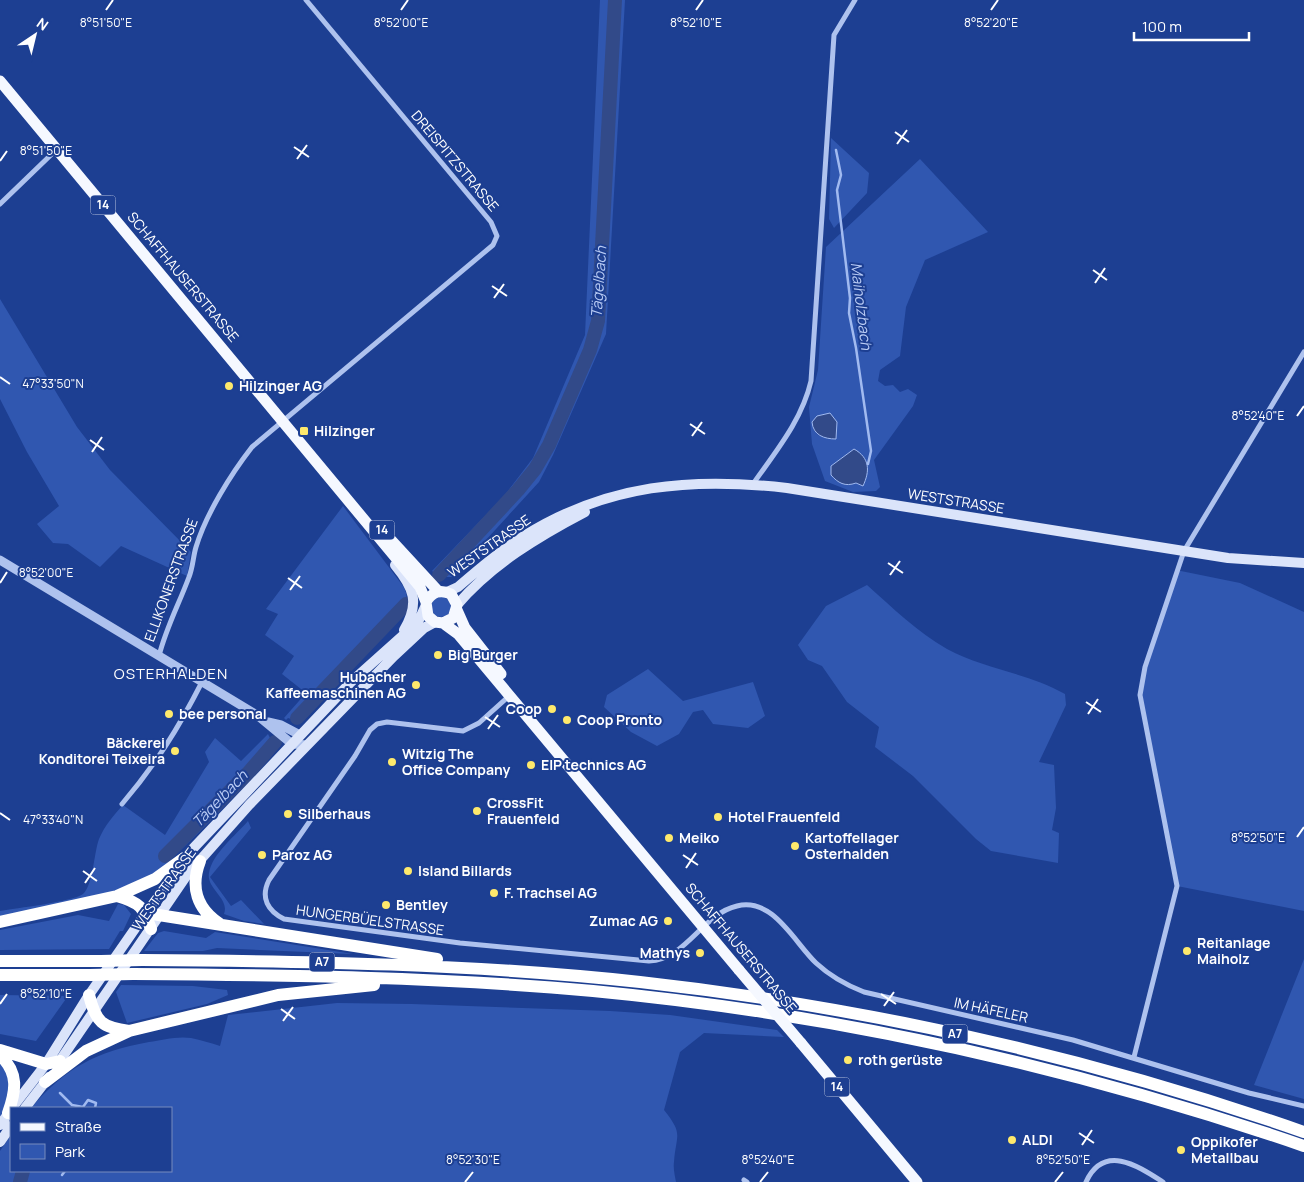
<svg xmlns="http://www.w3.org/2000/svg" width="1304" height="1182" font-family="Manrope,sans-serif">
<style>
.green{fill:#3057b0;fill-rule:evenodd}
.water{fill:#324a89;stroke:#a1baf0}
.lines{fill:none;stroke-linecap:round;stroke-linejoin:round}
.stream{stroke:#a1baf0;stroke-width:2.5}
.river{stroke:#324a89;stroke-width:14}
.minor{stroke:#aec2ee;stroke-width:5}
.tertiary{stroke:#aec2ee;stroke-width:9}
.secondary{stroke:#dbe4fa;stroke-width:10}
.primary{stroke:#f5f8ff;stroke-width:11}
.motorway{stroke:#fff;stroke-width:12}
.primary-bridge{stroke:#f5f8ff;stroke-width:11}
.motorway-bridge{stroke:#fff;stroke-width:12}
.ticks{fill:none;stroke:#fff;stroke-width:2}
.poi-dot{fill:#fee96c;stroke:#1d3f92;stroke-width:2}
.labels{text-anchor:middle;stroke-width:4;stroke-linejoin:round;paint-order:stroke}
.shield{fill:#1d3f92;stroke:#bbc5de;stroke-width:1}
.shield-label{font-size:12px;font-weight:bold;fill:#fff}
.street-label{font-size:14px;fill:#fff;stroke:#1d3f92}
.poi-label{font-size:14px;font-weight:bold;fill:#fff;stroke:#1d3f92;text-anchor:start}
.water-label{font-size:15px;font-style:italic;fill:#baccf5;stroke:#1d3f92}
.neighbourhood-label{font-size:15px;letter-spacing:1px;fill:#fff;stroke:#1d3f92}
.ticks-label{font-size:12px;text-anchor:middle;fill:#fff;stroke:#1d3f92;stroke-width:4;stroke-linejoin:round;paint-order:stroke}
</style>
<rect width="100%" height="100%" fill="#1d3f92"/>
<path class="green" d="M600 0H625L606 334 553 455 539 482 452 577H440L432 571 504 496 533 458 585 335Z
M831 138 869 173 867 193 834 228 829 219Z
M920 159 988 232 925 260 906 307 900 356 880 370 878 381 885 386 893 385 900 392 908 389 917 395 913 406 874 460 880 487 876 491 853 492 825 481 812 444 809 407 818 370 826 247ZM817 416H824L837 422 835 439 818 435 813 429ZM854 449 863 486 831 466Z
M0 299 77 427 110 470 191 552 187 576 121 546 100 567 68 544 53 543 37 524 59 506 27 452 0 399Z
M343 506 403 586C408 595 408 599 401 606L405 613 304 720 300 722 288 718 286 720 284 718 306 693 282 674 294 656 265 635 278 614 266 609Z
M1176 570 1240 583 1304 612V911L1177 886 1140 695 1145 667Z
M867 585C893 608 917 632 947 649 984 669 1028 673 1065 694L1066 705 1039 762 1054 765 1056 808 1052 830 1059 833 1058 863 991 851 976 839 913 776 875 747 879 727 847 702 822 666 808 660 798 645 826 606Z
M431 607a10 10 0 1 1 20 0a10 10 0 1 1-20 0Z
M648 669 683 701 753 682 765 716 748 728 713 724 703 710 693 712 679 734 657 746 631 732 604 707 607 695Z
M268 734 270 738 265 744 271 738 276 746C245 786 208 825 170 860L172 862 148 878 126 889 0 917V911C16 908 72 902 83 894 93 886 94 852 99 839 105 825 113 816 123 805L165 835 209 762 205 752 215 738 241 761Z
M248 821 251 828 210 877 231 906 241 900 264 924 244 921 224 914C230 898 206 889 209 873 212 854 236 835 248 821Z
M118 904 124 905 131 914 123 931H120L109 949 0 950V930L78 915 109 921Z
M164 931 206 938 215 932 353 954 217 948 203 951H144L158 933Z
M1304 959V1099L1254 1085Z
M121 985 193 986 227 990 228 995 207 1004 127 1023 116 992Z
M0 995 68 996 36 1041 0 1034Z
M337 1003 412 1004 610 1011 670 1015 777 1030 784 1037 704 1033 680 1052 664 1110C684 1135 676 1134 674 1162 673 1168 675 1176 676 1182H0V1151L11 1135V1171H171V1108H31C67 1067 95 1052 149 1042 162 1040 177 1036 191 1038 201 1040 211 1043 220 1046L228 1015Z
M0 1061 12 1082 5 1110 0 1117Z"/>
<path class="water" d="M830 413 837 422 836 439C824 439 813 435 812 422L817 416Z
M854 449C870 458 870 471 863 486L856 483C845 487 838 483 831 475V466Z"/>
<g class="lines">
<path class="stream" d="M836 150 841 175 837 190 850 298 849 313 856 348 871 451 868 464
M60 1093 72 1105 83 1107 88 1100 96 1103 95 1108
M62 1175 65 1171"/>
<path class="river" d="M439 575 518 490 535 469 549 445 590 350 598 321 615 0
M297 718 406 604
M165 856 248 773 275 742
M20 1182 23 1171"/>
<path class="minor" d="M0 204 57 149
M753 484C776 451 802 420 811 381L834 35 855 0
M159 656C166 628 179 604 189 577 193 567 193 557 196 547 206 514 231 474 252 447L493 245 497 236 491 222 306 0
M509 696 479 723 463 731 387 722 377 724 370 730 355 756 269 880C260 898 268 911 284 919L460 943 649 961C687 959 702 914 737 906 773 897 794 942 816 963 830 976 846 985 864 992L1073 1040 1249 1093 1304 1106
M122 804C156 764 178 729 202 682
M1134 1057 1177 886 1140 695 1145 667 1184 551 1304 352
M744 1180 747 1182
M1086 1182C1104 1143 1138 1166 1163 1182"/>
<path class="tertiary" d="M0 560 257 715 292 744 307 745
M268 722 281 725 300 735"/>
<path class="secondary" d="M395 565C414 588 420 603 404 630
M447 592 458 587C479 569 500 551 524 536 607 484 692 477 787 488L1228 558 1304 563
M457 605C491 565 539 536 585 512
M57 1065 187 875 249 805 394 656 424 628 435 622
M12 1108 46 1064 89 995 184 858 351 682 418 622 425 607
M25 1108 49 1077
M0 1125 11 1110
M0 1142 11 1126"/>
<path class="primary" d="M0 81 420 587 426 602
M391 540 438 591
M457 610 465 628 501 674
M443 623 453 618 457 605 451 594C440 589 432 592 426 602L428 616 435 622 443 623 458 634 739 970
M801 1043 917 1182"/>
<path class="motorway" d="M200 861C190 887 197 909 220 924
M117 896C141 903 143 907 151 929
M146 913 437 959
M0 922 117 896 155 879 184 858
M142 960C308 961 474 964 640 982 866 1007 1089 1057 1304 1132
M0 961H101
M133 974C287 975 440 977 593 991 836 1014 1074 1067 1304 1146
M0 975H90
M89 995C96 1023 102 1027 129 1031
M0 1050 46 1064 60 1061
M0 1055C19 1073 16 1091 8 1113
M45 1082 86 1051 129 1031 278 995 374 985"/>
<path class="primary-bridge" d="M739 970 801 1043"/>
<path class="motorway-bridge" d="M101 961 142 960
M90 975 133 974"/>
</g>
<path class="ticks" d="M106 10 113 0M401 10 408 0M696 10 703 0M991 10 998 0M895 132 909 142M897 144 907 130M294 147 309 157M297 159 307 145M0 161 7 151M1093 270 1107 280M1095 283 1105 268M492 286 507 296M494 298 504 284M0 377 10 384M1297 416 1304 406M690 424 705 434M692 436 702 422M90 440 104 450M92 452 102 437M888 563 903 573M890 575 900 561M288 578 302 588M0 583 7 572M290 590 300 576M1086 702 1101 712M1088 714 1098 699M485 717 500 727M488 729 498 715M0 813 10 820M1297 837 1304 827M683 855 698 865M686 868 696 853M83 871 97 881M85 883 95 868M881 994 896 1004M0 1004 7 994M884 1006 894 992M281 1009 295 1019M283 1021 293 1007M1079 1133 1094 1143M1082 1145 1092 1130M465 1182 473 1172M760 1182 768 1172M1055 1182 1063 1172"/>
<g class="poi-dot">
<circle cx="229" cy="386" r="5"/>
<rect x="299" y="426" width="10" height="10" rx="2.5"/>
<circle cx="438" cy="655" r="5"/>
<circle cx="416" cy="685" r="5"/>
<circle cx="552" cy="709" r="5"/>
<circle cx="169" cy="714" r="5"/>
<circle cx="567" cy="720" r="5"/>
<circle cx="175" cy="751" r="5"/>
<circle cx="392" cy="762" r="5"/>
<circle cx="531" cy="765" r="5"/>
<circle cx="477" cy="811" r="5"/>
<circle cx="288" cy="814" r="5"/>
<circle cx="718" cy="817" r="5"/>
<circle cx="669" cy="838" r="5"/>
<circle cx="795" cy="846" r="5"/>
<circle cx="262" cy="855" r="5"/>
<circle cx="408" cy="871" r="5"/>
<circle cx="494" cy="893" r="5"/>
<circle cx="386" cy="905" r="5"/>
<circle cx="668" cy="921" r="5"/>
<circle cx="1187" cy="951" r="5"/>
<circle cx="700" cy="953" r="5"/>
<circle cx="848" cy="1060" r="5"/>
<circle cx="1012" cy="1140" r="5"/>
<circle cx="1181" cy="1150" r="5"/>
</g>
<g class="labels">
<g class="shield">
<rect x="90.5" y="195.5" width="25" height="19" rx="4"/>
<rect x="369.5" y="520.5" width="25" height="19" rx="4"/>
<rect x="309.5" y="952.5" width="25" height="19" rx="4"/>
<rect x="942.5" y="1024.5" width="25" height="19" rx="4"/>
<rect x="824.5" y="1077.5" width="25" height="19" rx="4"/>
</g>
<g class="shield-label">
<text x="103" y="209">14</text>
<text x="382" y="534">14</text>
<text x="322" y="966">A7</text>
<text x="955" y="1038">A7</text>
<text x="837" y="1091">14</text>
</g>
<g class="street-label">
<text transform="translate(455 161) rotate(50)" y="5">DREISPITZSTRASSE</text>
<text transform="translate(183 277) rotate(50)" y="5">SCHAFFHAUSERSTRASSE</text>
<text transform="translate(956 501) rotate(9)" y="5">WESTSTRASSE</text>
<text transform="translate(489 546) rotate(-35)" y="5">WESTSTRASSE</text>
<text transform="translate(171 580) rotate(-70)" y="5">ELLIKONERSTRASSE</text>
<text transform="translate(164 889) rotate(-54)" y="5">WESTSTRASSE</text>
<text transform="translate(370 920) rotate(8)" y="5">HUNGERBÜELSTRASSE</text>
<text transform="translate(741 948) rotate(50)" y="5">SCHAFFHAUSERSTRASSE</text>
<text transform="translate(991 1010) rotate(12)" y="5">IM HÄFELER</text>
</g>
<g class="poi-label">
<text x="239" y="391">Hilzinger AG</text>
<text x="314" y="436">Hilzinger</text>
<text x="448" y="660">Big Burger</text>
<text x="406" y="682" text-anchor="end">Hubacher<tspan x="406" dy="16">Kaffeemaschinen AG</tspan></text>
<text x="542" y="714" text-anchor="end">Coop</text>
<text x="179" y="719">bee personal</text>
<text x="577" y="725">Coop Pronto</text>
<text x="165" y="748" text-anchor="end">Bäckerei<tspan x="165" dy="16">Konditorei Teixeira</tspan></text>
<text x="402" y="759">Witzig The<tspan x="402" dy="16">Office Company</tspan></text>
<text x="541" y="770">EIP technics AG</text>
<text x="487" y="808">CrossFit<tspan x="487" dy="16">Frauenfeld</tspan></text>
<text x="298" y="819">Silberhaus</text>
<text x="728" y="822">Hotel Frauenfeld</text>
<text x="679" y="843">Meiko</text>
<text x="805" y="843">Kartoffellager<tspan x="805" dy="16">Osterhalden</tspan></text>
<text x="272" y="860">Paroz AG</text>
<text x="418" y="876">Island Billards</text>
<text x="504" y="898">F. Trachsel AG</text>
<text x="396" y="910">Bentley</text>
<text x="658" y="926" text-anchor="end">Zumac AG</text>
<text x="1197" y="948">Reitanlage<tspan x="1197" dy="16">Maiholz</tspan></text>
<text x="690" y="958" text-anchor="end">Mathys</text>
<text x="858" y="1065">roth gerüste</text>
<text x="1022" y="1145">ALDI</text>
<text x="1191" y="1147">Oppikofer<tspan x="1191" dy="16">Metallbau</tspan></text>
</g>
<g class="water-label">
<text transform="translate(599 282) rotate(-86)" y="5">Tägelbach</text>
<text transform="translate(861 306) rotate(83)" y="5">Maiholzbach</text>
<text transform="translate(220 799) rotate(-46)" y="5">Tägelbach</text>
</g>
<g class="neighbourhood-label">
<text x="171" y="679">OSTERHALDEN</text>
</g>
</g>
<g class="ticks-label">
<text x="106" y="27">8°51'50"E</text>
<text x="401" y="27">8°52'00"E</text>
<text x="696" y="27">8°52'10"E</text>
<text x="991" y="27">8°52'20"E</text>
<text x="46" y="155">8°51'50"E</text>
<text x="53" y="388">47°33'50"N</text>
<text x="1258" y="420">8°52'40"E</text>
<text x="46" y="577">8°52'00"E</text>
<text x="53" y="824">47°33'40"N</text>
<text x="1258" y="842">8°52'50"E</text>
<text x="46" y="998">8°52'10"E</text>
<text x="473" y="1164">8°52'30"E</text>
<text x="768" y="1164">8°52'40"E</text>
<text x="1063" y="1164">8°52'50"E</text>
</g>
<rect x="10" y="1107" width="162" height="65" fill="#1d3f92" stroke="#778cbe"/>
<rect x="20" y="1123" width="25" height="8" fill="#f5f8ff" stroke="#778cbe"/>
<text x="55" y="1132" font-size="15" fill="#ffffff">Straße</text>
<rect x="20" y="1144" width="25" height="15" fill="#3057b0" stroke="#778cbe"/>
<text x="55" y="1157" font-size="15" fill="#ffffff">Park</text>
<g transform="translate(35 35) rotate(35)" stroke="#1d3f92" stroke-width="4" paint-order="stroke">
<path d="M0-4L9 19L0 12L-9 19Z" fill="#ffffff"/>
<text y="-8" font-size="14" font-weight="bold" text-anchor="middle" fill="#ffffff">N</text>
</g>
<path d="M1134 32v8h115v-8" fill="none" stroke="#ffffff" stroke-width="2.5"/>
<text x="1142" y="32" font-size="15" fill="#ffffff" stroke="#1d3f92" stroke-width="4" paint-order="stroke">100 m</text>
</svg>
